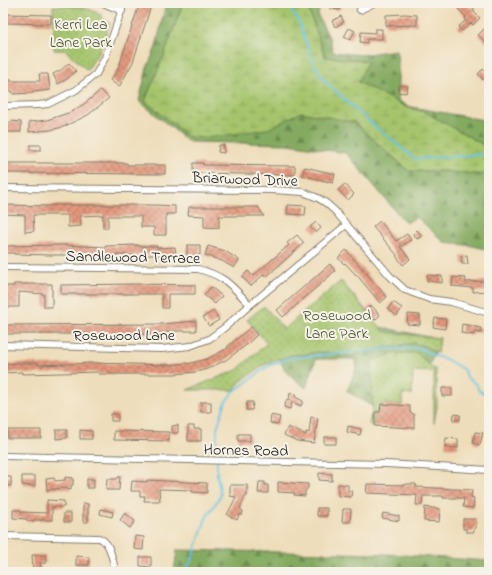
<svg xmlns="http://www.w3.org/2000/svg" width="492" height="575" font-family="'Indie Flower',sans-serif">
<style>
.forest{fill:url(#forest-firs);stroke:#50633e}
.wetland{fill:url(#wetland-marsh);stroke:#607044}
.park{fill:url(#park-dots);stroke:#607044}
.lines{fill:none;stroke-linecap:round;stroke-linejoin:round}
.stream{stroke:#65c4e3;stroke-width:2}
.building{fill:url(#building-cross-hatch)}
.minor-casing{stroke:#857c6b;stroke-width:8}
.minor{stroke:#fff;stroke-width:6}
.labels{text-anchor:middle;stroke-width:4;stroke-linejoin:round;paint-order:stroke}
.park-label{font-size:16px;fill:#4c5738;stroke:#f7f3e8}
.street-label{font-size:16px;fill:#1c1c1c;stroke:#f7f3e8}
</style>
<defs>
<pattern id="forest-firs" width="22" height="20" patternUnits="userSpaceOnUse"><rect width="22" height="20" fill="#84aa60"/><path d="M5 1l3.5 6h-7zM16 11l3.5 6h-7z" fill="#6b8a4e"/></pattern>
<pattern id="wetland-marsh" width="20" height="14" patternUnits="userSpaceOnUse"><rect width="20" height="14" fill="#a5c46c"/><path d="M1 5h8M5 5V1M11 12h8M15 12V8" fill="none" stroke="#8da85d"/></pattern>
<pattern id="park-dots" width="8" height="8" patternUnits="userSpaceOnUse"><rect width="8" height="8" fill="#a5c46c"/><path d="M2 2h.1M6 6h.1" fill="none" stroke="#8da85d" stroke-width="1.8" stroke-linecap="round"/></pattern>
<pattern id="building-cross-hatch" width="8" height="8" patternUnits="userSpaceOnUse"><rect width="8" height="8" fill="#e4997e"/><path d="M0 0l8 8M0 8l8-8" fill="none" stroke="#b87c66"/></pattern>
</defs>
<rect width="100%" height="100%" fill="#f7f3e8"/>
<filter id="ink" filterUnits="userSpaceOnUse"><feTurbulence type="fractalNoise" baseFrequency=".025" numOctaves="2"/><feDisplacementMap in="SourceGraphic" scale="8" xChannelSelector="R" yChannelSelector="G"/><feConvolveMatrix kernelMatrix="1 2 1 2 8 2 1 2 1" color-interpolation-filters="sRGB"/></filter>
<filter id="wash" filterUnits="userSpaceOnUse"><feTurbulence type="fractalNoise" baseFrequency=".012" numOctaves="4" result="noise"/><feDisplacementMap in="SourceGraphic" scale="16" xChannelSelector="R" yChannelSelector="G"/><feGaussianBlur stdDeviation="0.9" result="paint"/><feColorMatrix in="noise" values="0 0 0 0 0 0 0 0 0 0 0 0 0 0 0 0 0 1.4 0 .05"/><feComposite in="paint" operator="in"/></filter>
<g filter="url(#wash)">
<rect width="100%" height="100%" fill="#eeddba"/>
<path class="forest" d="M166 3H183L163 58 145 101 189 137 268 129 301 112 354 122 409 171H443L489 175V250L473 246 444 242 417 217 406 223 346 153 289 144 189 142 139 101 147 68 156 47Z
M306 3H320L318 16 330 39 333 52 361 55 396 50C400 67 397 83 398 100L407 106 489 121V148L425 112 406 107 358 82 367 61 325 57Z
M341 281 380 327 424 336 437 350 429 365 424 359 371 361 373 407 347 391 357 366 354 359H316L306 388 285 371 280 359 318 304Z
M177 550 387 554 489 561V572H174Z"/>
<path class="wetland" d="M183 3H306L325 57 368 61 358 82 406 107 425 112 489 148V175L443 171H409L354 122 301 112 268 129 205 138 189 137 145 101 163 58Z"/>
<path class="park" d="M53 6C69 6 88 5 102 16V19L110 23 99 52 87 70 65 50H54Z
M341 281 384 332 440 338 438 353 424 346 414 343 401 345 397 347 383 348 364 351 353 356H340L333 353 317 352 306 354 293 355 270 362 262 366 240 382 234 390H187L237 370 267 343 247 320 264 306 284 329Z
M407 353H417L429 365 436 370 437 407 434 423V372L413 371 412 395 402 394V405L381 404 380 412H375V426L369 424 373 407 371 361 393 354Z"/>
<g class="lines">
<path class="stream" d="M287 3 298 20 314 64 323 79 358 112 415 159 489 154
M183 572 191 562 206 518 221 495 217 475V428L226 401 233 392 268 366 280 362 289 358 386 349 421 348 431 355 446 359 464 370 467 378 476 384 479 391 487 394 489 398"/>
</g>
<g id="blocks">
<path class="building" d="M138 3H152L133 62 119 87 110 80 118 69 121 60 138 8H137Z
M330 3H341L340 10 330 9Z
M452 3H466L471 8H474V12L480 18 473 25 471 23 462 31 458 27 466 20 465 18 466 17Z
M5 14 51 15V24L4 23Z
M405 14 417 15V25L386 26V15Z
M341 16 344 22 335 27 332 21Z
M486 27 489 30V45L478 35Z
M349 28 355 31 350 40 344 37Z
M375 29H382V39H367V43L360 42 361 32 375 33Z
M69 63 76 71 67 79 58 84 53 74 61 70Z
M483 69 488 75 483 80 478 74Z
M39 74H48L50 90 33 92V93L13 94 12 91 3 90V79H11V81H40Z
M399 85 408 86 406 93 398 92Z
M101 90 109 98 88 115 63 127 50 130 29 132V122L47 120 71 112 84 104Z
M11 121 21 122V132H3V123H11Z
M30 145H41V150H30Z
M219 145H224V153L218 152Z
M3 163H127V165H165V174L3 173Z
M193 163H203V165L295 166V175L193 173Z
M305 167 335 174 333 183 302 175Z
M345 184 354 194 348 200 338 190Z
M3 205 51 206V205H156L175 206V214H166V235H154V227H141V216H108V228H103V215L80 216 81 226 68 227V215H33L34 231 25 232V215L3 214Z
M288 205 306 206 305 215 287 214Z
M189 207H258L264 216H219V228L204 227V216L188 215Z
M380 221 396 241 407 234 411 240 400 247 410 259 403 265 396 256 397 255 373 227Z
M316 222 321 228 316 233 310 227Z
M417 230 422 236 417 239 413 234Z
M297 235 304 243 266 277 264 274 251 286 242 277 248 271 253 276 289 245 287 243Z
M64 245 106 247V246L138 245V246H157V248L175 247 176 255H50L14 254V253H3V246Z
M187 245H200V255L187 256Z
M208 246 225 251 239 260 234 268 222 261 205 255Z
M346 250 387 297 380 303 356 274V275L345 263 344 264 338 258Z
M467 255 468 264H462L461 256Z
M330 264 335 271 283 317 277 310Z
M427 275 442 276V283L427 281Z
M453 277 466 278 465 282 486 281 487 291 473 292V288L452 286Z
M14 284H52V307H44V294L19 292V307H4L3 286H14Z
M137 284 195 285V294H168V308H162V294H61V285Z
M211 287 222 296 215 304 204 295Z
M393 302 402 308 397 316 388 309Z
M371 305 380 315 375 320 366 310Z
M214 311 219 320 209 326 203 317Z
M408 314 420 315V325L407 324Z
M435 318 446 319 445 329 433 327Z
M196 321V331H176L157 334H3V325L162 324Z
M462 324 481 328V333L474 332V335L461 333Z
M251 327 257 335 245 346 226 360 207 369 196 372 175 374H99V372L22 374V372L6 373V364L18 363H38V365L93 363 168 365 187 363V364L207 359 228 348 227 347Z
M442 388H452V396H442Z
M290 393 296 394 295 397 303 401 301 406 292 402 290 409 284 407 287 399 289 400Z
M201 402H211V412H201Z
M247 402H253L252 410H246Z
M381 404 410 406V413L414 414V428L375 426V412H380Z
M111 414H118V421H111Z
M454 414 460 415V420H453Z
M271 415 280 417 278 425 270 423Z
M311 417 318 418 314 443 297 441 284 435 288 427 306 435V432L309 433Z
M178 425V433H172V426Z
M188 426H194V429H201V441H188Z
M348 426 361 429 360 435 347 432Z
M7 430H41V438H7Z
M56 430H67V438L56 439Z
M80 430 92 431V439H80Z
M114 431 169 432V441L114 440Z
M475 432 483 433 480 445 473 443Z
M238 434H250V441H238Z
M324 437H336V444H324Z
M446 438 458 439V448L445 447Z
M319 473 332 474V481L319 480Z
M22 476H35V486L22 485Z
M120 476 119 490H106L107 479H116Z
M3 477H11V486L3 485Z
M65 477 73 478V485H71V490L64 488 47 490 46 479 54 478 55 481 65 480Z
M87 479H94V488H87Z
M147 480 207 483V493L192 492V490L159 489 160 501H144L145 496H140V491H131L132 481 147 482Z
M259 482H265V485H268V493H258Z
M278 482 308 484V488L305 491V496L294 495 295 493 278 492Z
M338 484 348 485V491H352L351 497 338 496Z
M367 484 406 485V484H416V487L472 490 471 497 474 498 473 508 463 507 464 498H443V496H423L422 505H416L417 495 366 493Z
M230 485H247V496H245L240 509 243 511 242 515H239L237 520 227 515 236 497 230 496Z
M47 500 64 501V507H52V520H34V521H27V519L13 518V510H21V512L47 513Z
M83 503 88 504V522H83Z
M425 507 440 509 439 522 424 521Z
M317 508H327V516H317Z
M101 509 113 512 112 517 100 514Z
M343 509H351L350 522H342Z
M64 513H71V522H64Z
M125 513 135 521 130 528 120 520Z
M383 513 399 516V521L382 518Z
M463 519H476V528H474V532H466V529H463Z
M135 536 144 537 143 550 134 549Z
M32 555H45L46 563H40L41 572H33Z
M76 556 89 557V565H76Z
M140 557H151V567L140 566Z"/>
</g>
</g>
<g filter="url(#ink)">
<use href="#blocks" fill-opacity="0" stroke="#857c6b" stroke-width="1"/>
<g class="lines">
<g class="minor-casing">
<path id="minor" d="M103 3 122 11
M360 10 374 3
M3 106 38 105 48 104 76 90 96 74 105 58 124 3
M3 188 273 190 303 192 318 198 326 203 335 211 390 276 405 290 429 299 451 302 489 313
M3 267 198 269C225 276 231 285 250 305
M3 345 162 349 190 346 209 339 224 328 250 305 346 225
M3 456 386 464 489 470
M3 536 99 538C110 542 111 555 114 565"/>
</g>
<use href="#minor" class="minor"/>
</g>
</g>
<g class="labels">
<g class="park-label">
<text x="81" y="29">Kerri Lea<tspan x="81" dy="18">Lane Park</tspan></text>
<text x="337" y="320">Rosewood<tspan x="337" dy="18">Lane Park</tspan></text>
</g>
<g class="street-label">
<text transform="translate(245 178) rotate(2)" y="6">Briarwood Drive</text>
<text transform="translate(133 256) rotate(1)" y="6">Sandlewood Terrace</text>
<text x="124" y="340">Rosewood Lane</text>
<text transform="translate(246 449) rotate(1)" y="6">Hornes Road</text>
</g>
</g>
<rect width="492" height="575" fill="none" stroke="#f7f3e8" stroke-width="16"/>
</svg>
